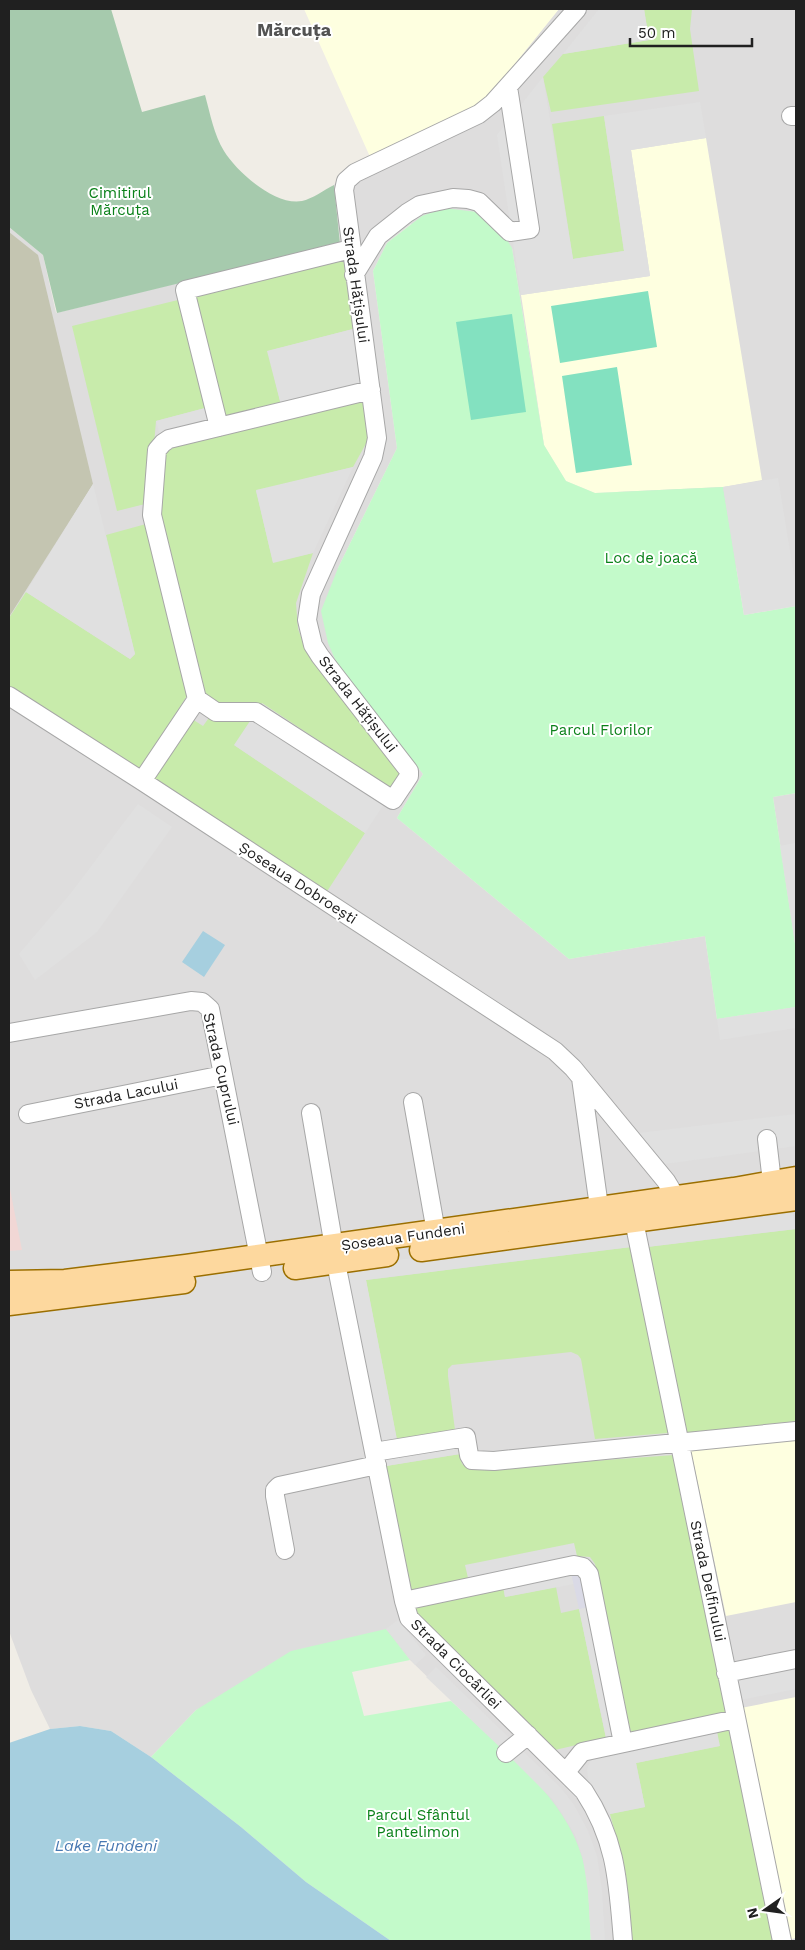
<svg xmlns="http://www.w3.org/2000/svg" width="805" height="1950" font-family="'Work Sans',sans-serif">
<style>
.residential{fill:#dedddd}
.commercial{fill:#f1d7d5}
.education{fill:#feffe0}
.construction{fill:#c4c5b1}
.grass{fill:#c8ebab}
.cemetery{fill:#a6caad}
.park{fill:#c3faca}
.pitch{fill:#83e1c0}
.parking{fill:#e0e0e0}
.plaza{fill:#dadae6}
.water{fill:#a6cfdf}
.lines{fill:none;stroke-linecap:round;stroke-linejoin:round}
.minor-casing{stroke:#a7a7a7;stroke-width:20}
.major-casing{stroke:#9b6f00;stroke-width:25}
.minor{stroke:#fff;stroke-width:18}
.major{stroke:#fdd89e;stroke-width:22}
.labels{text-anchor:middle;stroke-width:4;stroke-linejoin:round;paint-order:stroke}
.park-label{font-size:15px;fill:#0a8119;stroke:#fff}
.street-label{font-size:15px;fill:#202020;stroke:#fff}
.water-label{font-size:16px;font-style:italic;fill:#4979b2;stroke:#fff}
.quarter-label{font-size:18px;font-weight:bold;fill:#535353;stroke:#fff}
</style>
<rect width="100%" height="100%" fill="#f0ede6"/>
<path class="residential" d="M559 9H796V606L544 445 512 248 411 224 387 243 373 271 397 448 338 568V666L423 774 397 818 569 959 705 936 717 1019 796 1007V1941H591L588 1891 506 1753 410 1660 386 1630 196 1710 151 1757 111 1731 80 1726 50 1729 31 1690 9 1631V227L43 255 56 313 340 243 334 185 348 170 484 102Z
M796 793V950L773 797Z"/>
<path class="commercial" d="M9 1184 22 1250 9 1251Z"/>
<path class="education" d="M304 9H559L484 102 371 159Z
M706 138 762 480 723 487 595 493 566 481 544 445 521 295 650 276 631 150Z
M796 1439V1602L726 1616 691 1451Z
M796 1697V1938L788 1940 741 1708Z"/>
<path class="construction" d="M9 232 38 255 93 484 9 617Z"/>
<path class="grass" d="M644 9H692L690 29 699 91 551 112 543 77 563 54 649 40Z
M604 116 624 251 573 259 552 124Z
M343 257 353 329 268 351 281 405 224 419 194 296Z
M182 299 209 407 156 421 149 503 117 511 72 326Z
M363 396 368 440 353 467 256 491 273 562 313 553 296 603 298 629 307 653 404 774 393 790 234 745 365 833 326 893 153 780 192 719 203 726 211 715 161 513 164 455 168 448Z
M146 524 187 696 139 770 9 686V618L26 592 130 659 135 654 106 535Z
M796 1229V1421L687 1434 647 1247Z
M631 1247 668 1433 595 1439 581 1359 578 1355 571 1352 452 1365 448 1369V1376L455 1430 397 1440 366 1280Z
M460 1454 462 1464 472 1470 674 1455 727 1713 631 1733 595 1564 590 1557 577 1556 468 1578 413 1596 386 1466Z
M503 1586 505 1597 556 1587 561 1613 579 1609 606 1738 555 1750 416 1616 413 1604Z
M731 1729 775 1941H630L626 1874 610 1814 645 1807 636 1763 719 1746 717 1732Z"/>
<path class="cemetery" d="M9 9H111L142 112 205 95C210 113 214 135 224 151 237 172 275 206 302 201 312 199 324 190 334 185L340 244 57 313 43 255 9 227Z"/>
<path class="park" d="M444 208 477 212 501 230 512 248 544 445 566 481 595 493 723 487 744 615 796 606V793L773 797 796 950V1007L717 1019 705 936 569 959 397 818 423 774 338 666 328 643 321 611 338 568 397 448 373 271 387 243 422 216Z
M386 1629 410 1660 352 1672 364 1716 451 1701C497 1744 564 1795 582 1857 590 1884 589 1914 591 1941H391L306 1882 241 1827 151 1757 196 1710 291 1651Z"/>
<path class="pitch" d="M648 291 657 347 560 363 551 306Z
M512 314 526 412 471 420 456 322Z
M617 367 632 465 576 473 562 376Z"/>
<path class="parking" d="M599 9H644L649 40 563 54Z
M543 77 573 259 624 251 604 116 700 102 706 138 631 150 650 276 521 295 497 135Z
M353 329 362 385 281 405 267 351Z
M209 407 213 422 160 436 156 421Z
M353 467 313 553 273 563 256 490Z
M778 478 796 588V606L744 615 723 487Z
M93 484 135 654 130 659 26 592Z
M262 703 393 790 365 833 234 745Z
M138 804 172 827 97 932 35 980 19 954 71 893Z
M796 843V950L780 846Z
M796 1007V1028L720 1040 717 1019Z
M796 1114V1146L665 1164 639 1133Z
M793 1213 796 1229 647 1247 644 1231Z
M628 1233 631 1247 366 1280 397 1440 380 1443 346 1266Z
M457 1438 460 1454 386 1466 383 1451Z
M574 1543 577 1556 468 1578 465 1565Z
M571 1573 574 1584 505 1597 503 1586Z
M588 1607 616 1736 606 1738 579 1609Z
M398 1620 426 1655 415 1665 386 1629Z
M436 1667 561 1788 574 1805 588 1831 597 1856 602 1891 605 1941H591L588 1891 583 1859 575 1835 561 1812 553 1800 506 1753 426 1677Z
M796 1667V1689L740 1700 736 1679Z
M717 1732 720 1746 636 1763 645 1807 610 1814 588 1778 587 1769 590 1761 597 1757Z"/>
<path class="plaza" d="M576 1572 582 1576 588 1607 579 1609 571 1573Z"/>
<path class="water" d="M203 931 225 945 204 977 182 962Z
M80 1726 111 1731 151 1757 241 1827 306 1882 391 1941H9V1743L50 1729Z"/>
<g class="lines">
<g class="minor-casing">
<path id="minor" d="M791 116H796
M354 275 378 236 407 213 420 205 453 198 468 199 479 202 510 232 530 229 508 87
M371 390 169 439 163 443 157 450 152 515 197 699 216 712H256L393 800 409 776V771L320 656 313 645 307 620 311 594 373 457 377 438 344 190 346 181 355 173 479 114 493 103 577 9
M219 427 185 290 351 249
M9 696 142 781 555 1051 573 1068 666 1181 672 1191 675 1210
M142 781 197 699
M9 1033 191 1001 202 1002 210 1009 262 1272
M581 1078 601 1221
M413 1102 436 1232
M311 1113 334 1247
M28 1114 223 1075
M767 1139 772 1182
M634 1221 782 1941
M336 1263 404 1601 409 1618 584 1791C617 1841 618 1883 623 1941
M374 1452 466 1437 469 1455 472 1460 494 1461 796 1431
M285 1550 275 1496V1490L279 1486 377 1465
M404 1601 574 1565 583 1567 589 1574 623 1743
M726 1673 796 1659
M506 1753 528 1735
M566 1772 582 1752 736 1719"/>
</g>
<g class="major-casing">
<path id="major" d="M421 1250 796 1199
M295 1268 387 1255
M9 1282 65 1281 186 1266 734 1189 796 1178
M9 1304 184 1282"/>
</g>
<use href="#minor" class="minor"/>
<use href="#major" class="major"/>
</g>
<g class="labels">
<g class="park-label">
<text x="120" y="198">Cimitirul<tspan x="120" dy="17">Mărcuța</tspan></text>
<text x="651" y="563">Loc de joacă</text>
<text x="601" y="735">Parcul Florilor</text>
<text x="418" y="1820">Parcul Sfântul<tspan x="418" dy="17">Pantelimon</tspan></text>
</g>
<g class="street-label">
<text transform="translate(356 285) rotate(82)" y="5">Strada Hățișului</text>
<text transform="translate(358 704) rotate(52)" y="5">Strada Hățișului</text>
<text transform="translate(298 883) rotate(33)" y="5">Șoseaua Dobroești</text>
<text transform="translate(221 1069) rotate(77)" y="5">Strada Cuprului</text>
<text transform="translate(126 1094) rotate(-11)" y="5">Strada Lacului</text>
<text transform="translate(403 1237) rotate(-8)" y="5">Șoseaua Fundeni</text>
<text transform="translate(708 1581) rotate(78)" y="5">Strada Delfinului</text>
<text transform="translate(456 1664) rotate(45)" y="5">Strada Ciocârliei</text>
</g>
<g class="water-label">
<text x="106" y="1851">Lake Fundeni</text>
</g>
<g class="quarter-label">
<text x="294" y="36">Mărcuța</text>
</g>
</g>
<rect width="805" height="1950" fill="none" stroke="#202020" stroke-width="20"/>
<g transform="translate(765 1910) rotate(256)" stroke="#ffffff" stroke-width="4" paint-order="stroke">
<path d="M0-4L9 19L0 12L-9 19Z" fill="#202020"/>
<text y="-8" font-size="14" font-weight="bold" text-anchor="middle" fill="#202020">N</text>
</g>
<path d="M630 38v8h122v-8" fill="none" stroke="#202020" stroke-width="2.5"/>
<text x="638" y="38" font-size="15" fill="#202020" stroke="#ffffff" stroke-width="4" paint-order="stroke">50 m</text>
</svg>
